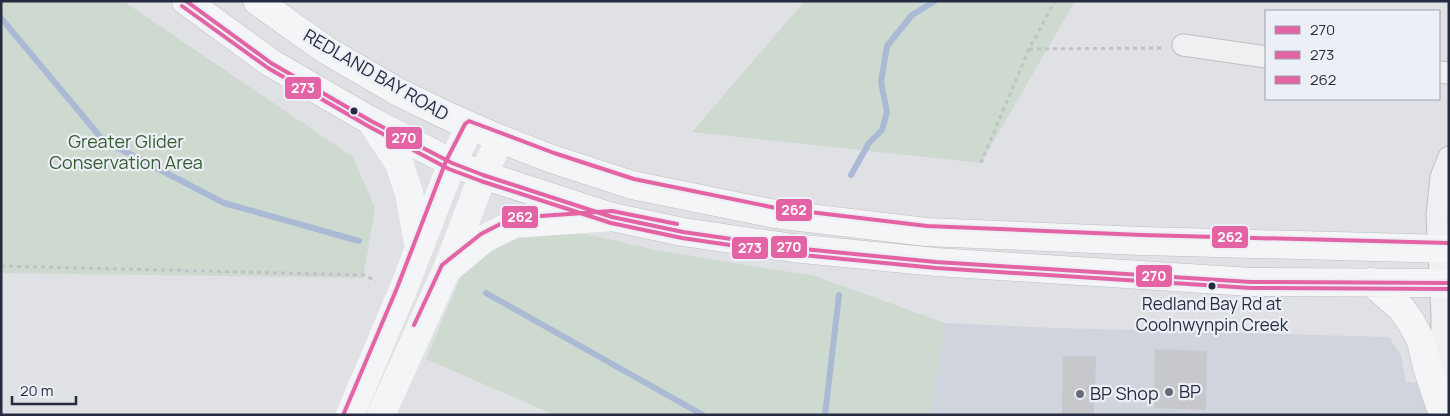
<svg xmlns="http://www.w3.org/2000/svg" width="1450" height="416" font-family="Manrope,sans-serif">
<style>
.built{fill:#d0d4dd}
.green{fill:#ced9cf}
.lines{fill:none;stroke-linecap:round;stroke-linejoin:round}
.stream{stroke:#abbad4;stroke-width:6}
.building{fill:#c6c8cc}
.minor-casing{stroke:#bebfc3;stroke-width:23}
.primary-casing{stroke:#bbbec3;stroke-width:29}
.path{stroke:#c1c2c7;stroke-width:3;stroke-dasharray:4 4;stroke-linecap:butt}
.minor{stroke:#eff0f2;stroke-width:21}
.secondary{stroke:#f4f5f6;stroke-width:28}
.primary{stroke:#f4f5f6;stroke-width:28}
.bus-1-casing{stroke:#eceff6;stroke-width:8}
.bus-2-casing{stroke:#eceff6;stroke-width:8}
.bus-3-casing{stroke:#eceff6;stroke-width:8}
.bus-1{stroke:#e463a4;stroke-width:4}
.bus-2{stroke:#e463a4;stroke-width:4}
.bus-3{stroke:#e463a4;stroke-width:4}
.bus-dot{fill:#252c40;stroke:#eceff6;stroke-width:2}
.poi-dot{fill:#666b7a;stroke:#eceff6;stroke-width:2}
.labels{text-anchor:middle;stroke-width:4.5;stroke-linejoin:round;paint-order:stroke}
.bus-label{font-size:17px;fill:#252c40;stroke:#eceff6}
.street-label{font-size:18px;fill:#252c40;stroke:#eceff6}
.park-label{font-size:18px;fill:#355d31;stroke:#eceff6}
.poi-label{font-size:18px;fill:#252c40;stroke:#eceff6;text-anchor:start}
.line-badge{stroke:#eceff6;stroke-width:2}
.badge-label{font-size:14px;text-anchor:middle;font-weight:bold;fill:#fff}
</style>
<rect width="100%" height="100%" fill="#e0e1e5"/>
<path class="built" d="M945 323 1058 328 1389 337 1401 355 1406 382 1449 383V415H930Z"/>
<path class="green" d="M1 1H123L353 157 375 208 363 278 1 273Z
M805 1H1075L981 163 692 132Z
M559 228 660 251 815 276 945 323 930 415H555L426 359 464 269 509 235Z"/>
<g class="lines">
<path class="stream" d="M1 18 103 140 224 203 359 241
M851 175 869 143 882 130 887 112 881 82 887 46 912 15 935 1
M486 293 703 415
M825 415 839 295"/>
</g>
<path class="building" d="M1155 349 1207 351 1206 410 1154 408Z
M1063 356H1096L1094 415H1062Z"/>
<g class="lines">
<g class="minor-casing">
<path id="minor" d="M1183 45 1266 57
M1439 72 1449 73
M1441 395 1442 315 1437 215 1441 177 1449 157"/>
</g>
<g class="primary-casing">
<path id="primary" d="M186 1 271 63 371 121 452 163 483 175 612 217 683 232 793 248 936 262 1251 282 1449 283
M257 1 326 50 400 93 452 118 500 139 552 159 632 185 775 214 926 232 1142 241 1449 249
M1371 282 1402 309 1411 322 1421 341 1427 367 1440 406"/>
</g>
<path class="path" d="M1029 49 1163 48
M981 163 1029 49 1055 1
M1 266 364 275 376 281"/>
<use href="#minor" class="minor"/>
<path class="secondary" d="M371 121 399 163 409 193 419 248
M448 269 484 239 514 224 612 217
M350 415 403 290 452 163 470 127
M381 415 447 269 483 175 500 139"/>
<use href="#primary" class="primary"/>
<g class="bus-1-casing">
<path id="bus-1" d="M186 1 271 63 371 121 452 163 483 175 612 217 683 232 793 248 936 262 1251 282 1449 283"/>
</g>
<g class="bus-2-casing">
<path id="bus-2" d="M182 6 268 68 368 126 449 169 481 181 611 223 682 238 792 254 936 268 1251 288 1449 289"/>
</g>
<g class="bus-3-casing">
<path id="bus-3" d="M414 325 442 265 481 234 512 218 612 211 677 224
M344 413 397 288 446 161 465 124 469 121 554 153 634 179 776 208 927 226 1142 235 1449 243"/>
</g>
<use href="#bus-1" class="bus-1"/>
<use href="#bus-2" class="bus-2"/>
<use href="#bus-3" class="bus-3"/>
</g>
<g class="bus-dot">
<circle cx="354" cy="111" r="4.5"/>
<circle cx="1212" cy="286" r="4.5"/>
</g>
<g class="poi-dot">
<circle cx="1169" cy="392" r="5"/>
<circle cx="1080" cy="394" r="5"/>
</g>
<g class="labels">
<g class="bus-label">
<text x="1212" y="310">Redland Bay Rd at<tspan x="1212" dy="21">Coolnwynpin Creek</tspan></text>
</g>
<g class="street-label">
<text transform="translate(376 75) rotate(30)" y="6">REDLAND BAY ROAD</text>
</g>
<g class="park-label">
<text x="126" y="148">Greater Glider<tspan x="126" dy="21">Conservation Area</tspan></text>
</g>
<g class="poi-label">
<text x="1179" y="398">BP</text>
<text x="1090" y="400">BP Shop</text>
</g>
</g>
<g class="line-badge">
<rect x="284" y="76" width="38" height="24" rx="5" fill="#e463a4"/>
<rect x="385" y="126" width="38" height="24" rx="5" fill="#e463a4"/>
<rect x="775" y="198" width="38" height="24" rx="5" fill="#e463a4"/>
<rect x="501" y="205" width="38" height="24" rx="5" fill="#e463a4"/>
<rect x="1211" y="225" width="38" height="24" rx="5" fill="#e463a4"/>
<rect x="770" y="235" width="38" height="24" rx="5" fill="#e463a4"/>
<rect x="731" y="236" width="38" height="24" rx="5" fill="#e463a4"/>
<rect x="1135" y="264" width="38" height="24" rx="5" fill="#e463a4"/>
</g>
<g class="badge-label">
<text x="303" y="93">273</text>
<text x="404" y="143">270</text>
<text x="794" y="215">262</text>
<text x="520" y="222">262</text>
<text x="1230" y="242">262</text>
<text x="789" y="252">270</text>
<text x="750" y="253">273</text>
<text x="1154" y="281">270</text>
</g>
<rect width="1450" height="416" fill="none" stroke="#252c40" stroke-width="5"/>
<rect x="1265" y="10" width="175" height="90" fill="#eceff6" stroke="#9ca1ad"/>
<rect x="1275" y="26" width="25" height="8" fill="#e463a4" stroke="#9ca1ad"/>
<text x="1310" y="35" font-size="15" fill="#252c40">270</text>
<rect x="1275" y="51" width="25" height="8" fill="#e463a4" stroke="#9ca1ad"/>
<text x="1310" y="60" font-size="15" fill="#252c40">273</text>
<rect x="1275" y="76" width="25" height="8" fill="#e463a4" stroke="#9ca1ad"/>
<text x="1310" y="85" font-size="15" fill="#252c40">262</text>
<path d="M12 396v8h64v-8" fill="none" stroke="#252c40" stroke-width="2.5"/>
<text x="20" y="396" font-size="15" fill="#252c40" stroke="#eceff6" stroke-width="4" paint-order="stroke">20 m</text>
</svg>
